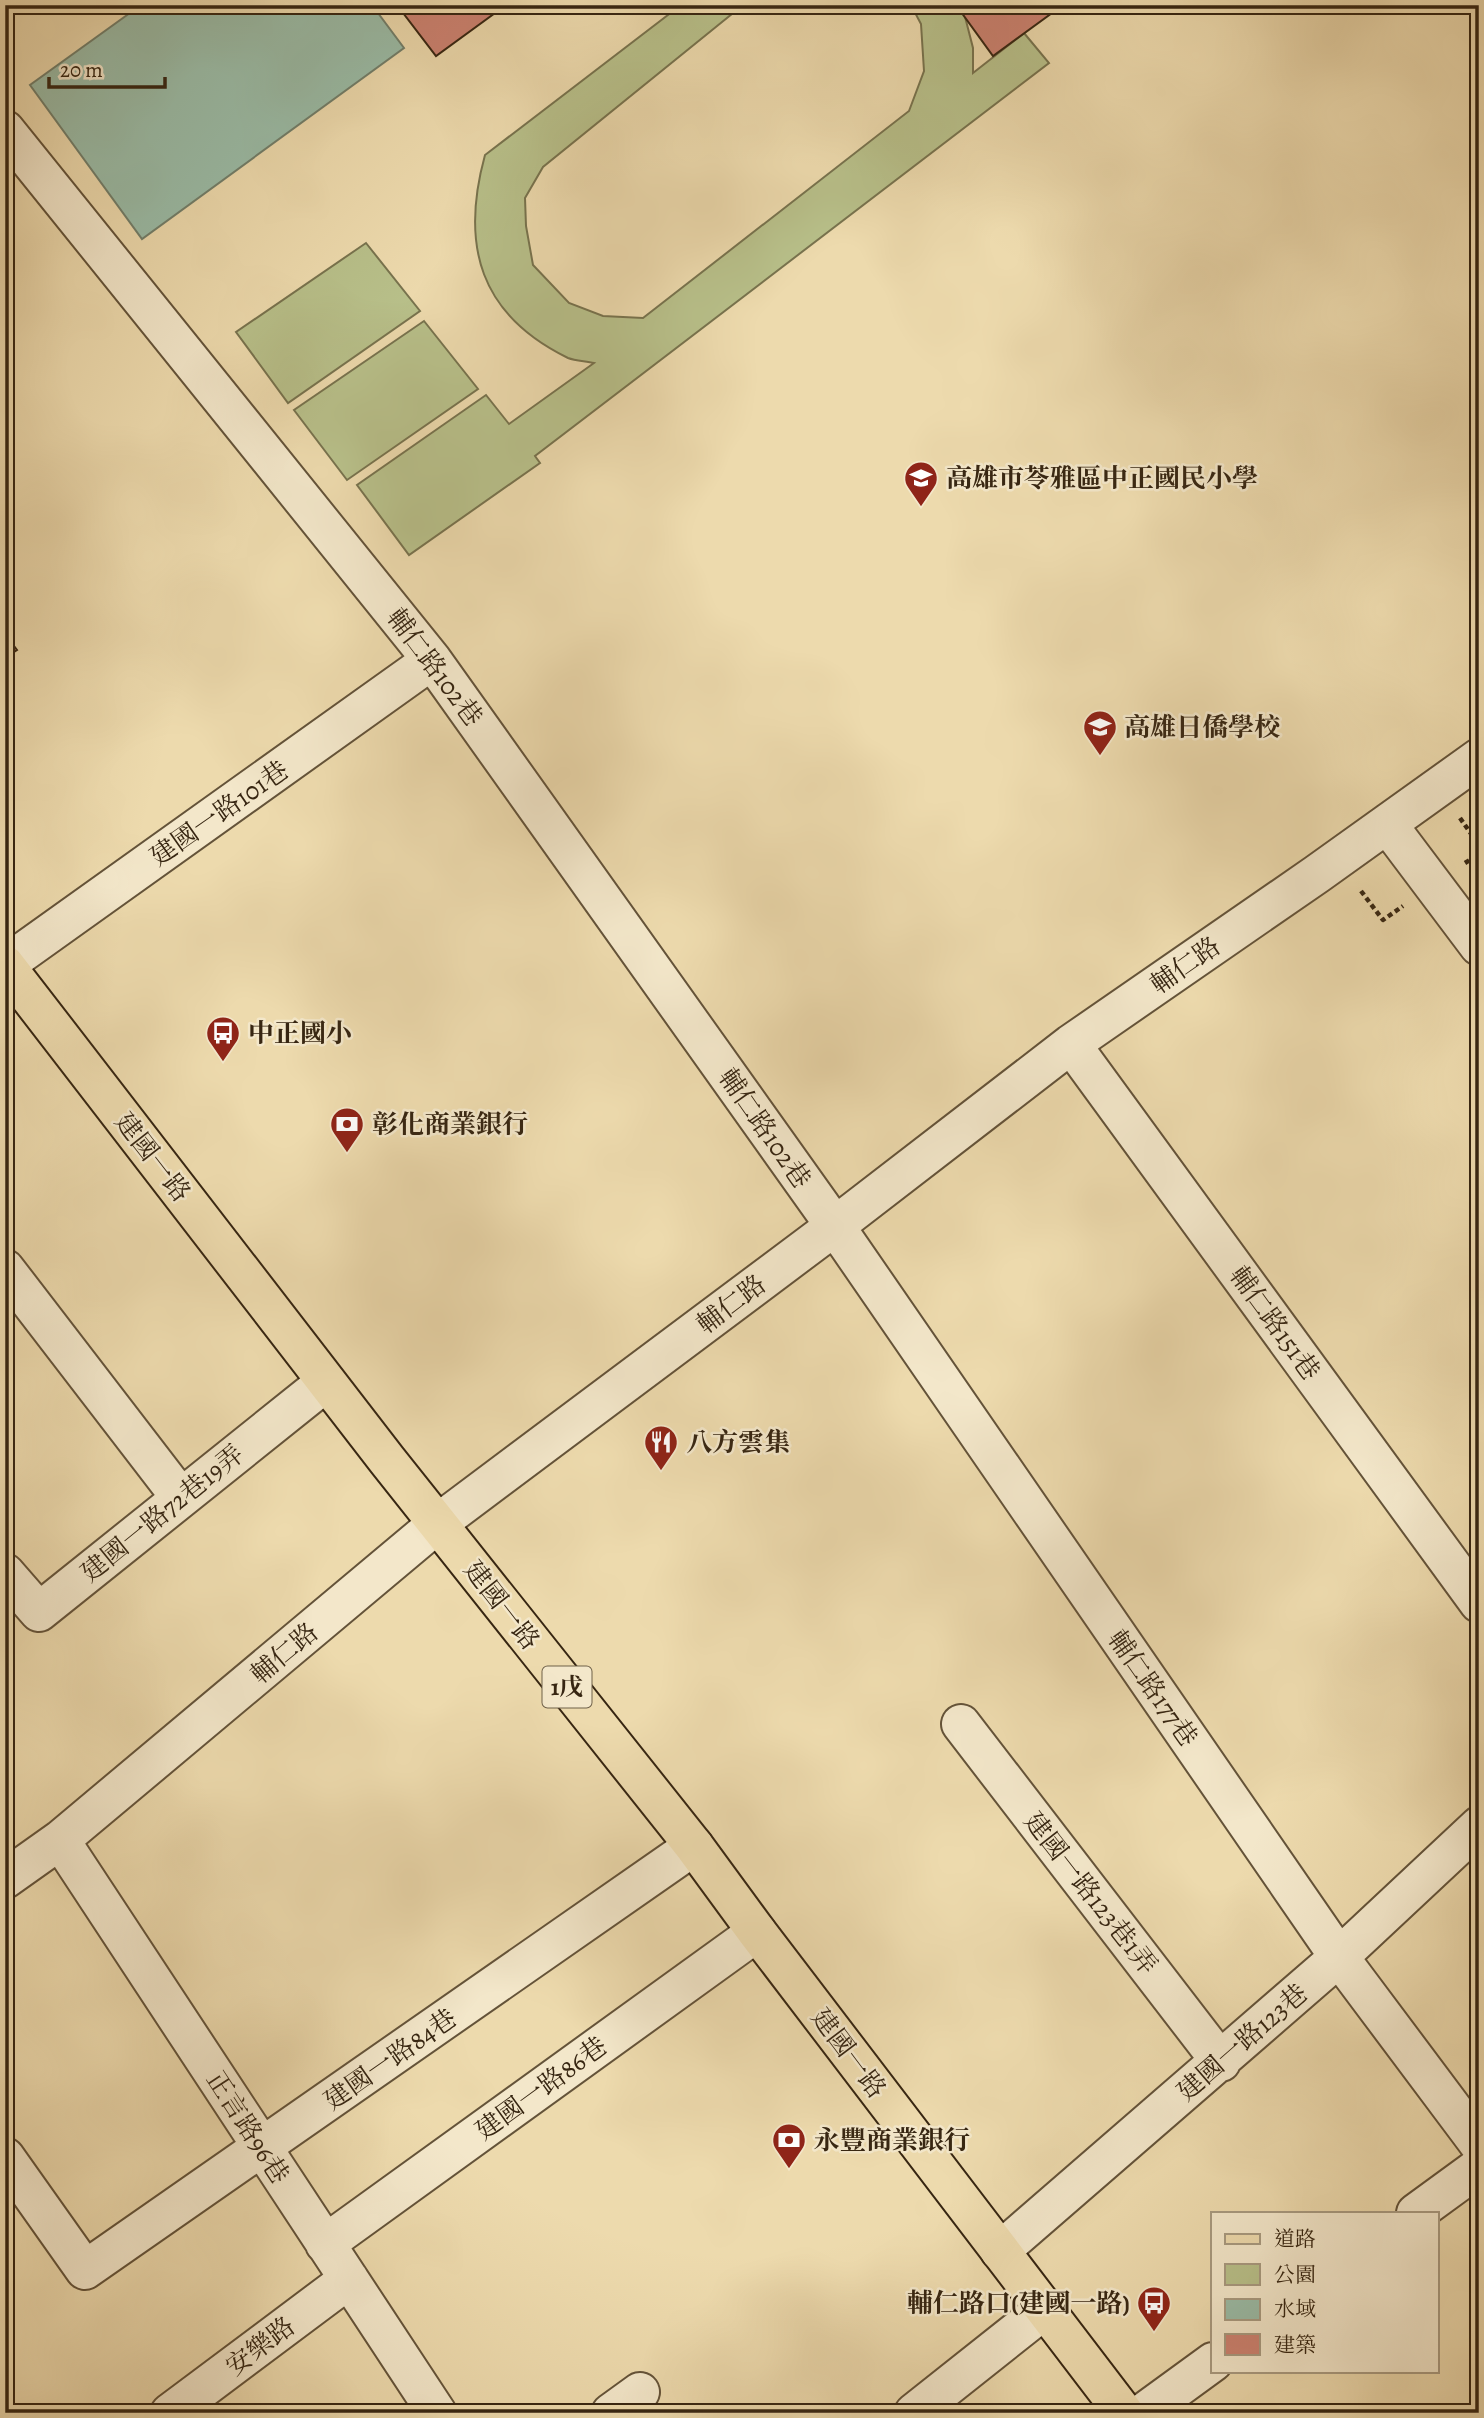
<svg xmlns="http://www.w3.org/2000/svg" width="1484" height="2418" font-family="Alegreya,'Noto Serif TC',serif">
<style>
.green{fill:#b8c08a;stroke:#78734e;stroke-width:2}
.water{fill:#9abba6;stroke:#727f6b;stroke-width:2}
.building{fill:#cc8271;stroke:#372612;stroke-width:2}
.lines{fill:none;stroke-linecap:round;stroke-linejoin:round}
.minor-casing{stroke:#645339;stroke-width:42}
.major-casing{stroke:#372612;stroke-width:42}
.path{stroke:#372612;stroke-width:4.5;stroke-dasharray:5 3.5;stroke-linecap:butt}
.minor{stroke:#f3e7ca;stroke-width:38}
.major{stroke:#eddaad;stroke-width:38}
.labels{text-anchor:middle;stroke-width:5;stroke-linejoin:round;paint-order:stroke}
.shield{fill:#f3e7ca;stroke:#6f6049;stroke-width:2}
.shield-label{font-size:24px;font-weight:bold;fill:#372612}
.poi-label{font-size:26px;font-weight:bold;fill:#372612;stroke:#f3e7ca;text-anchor:start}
.street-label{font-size:26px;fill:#372612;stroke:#f3e7ca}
</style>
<rect width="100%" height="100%" fill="#eddaad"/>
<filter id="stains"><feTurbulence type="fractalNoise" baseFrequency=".00286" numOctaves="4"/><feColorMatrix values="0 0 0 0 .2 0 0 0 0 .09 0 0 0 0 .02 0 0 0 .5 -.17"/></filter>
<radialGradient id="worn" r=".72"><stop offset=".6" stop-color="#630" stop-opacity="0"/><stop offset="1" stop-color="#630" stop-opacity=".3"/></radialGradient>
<path class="green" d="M681 5H743L543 167 525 198 526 226 533 265 569 303 603 316 643 318 909 111 924 71 921 24 911 5H962L973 48V73L1024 33 1049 63 535 456 540 463 409 555 357 485 486 395 509 424 594 363C586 361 576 361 568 358 480 315 460 246 485 155Z
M366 243 420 311 288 403 236 332Z
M424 321 478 389 347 480 294 410Z"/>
<path class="water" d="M141 5H372L404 48 142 239 30 85Z"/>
<path class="building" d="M397 5H506L436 56Z
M956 5H1063L993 56Z
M5 634 17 650 5 658Z"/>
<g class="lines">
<g class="minor-casing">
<path id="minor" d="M5 130 432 660 835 1226 1339 1957 1479 2144
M1388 825 1479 946
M5 965 432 660
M1071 1044 1479 1603
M5 1269 181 1498
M5 1573 39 1612 326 1382
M961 1724 1221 2062
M60 1840 437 2413
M5 1879 60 1840 437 1524 835 1226 1071 1044 1317 874 1479 758
M5 2157 85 2270 694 1846
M1416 2213 1479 2167
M325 2244 757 1932
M1000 2251 1339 1957 1479 1826
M170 2413 349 2279
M611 2413 640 2392
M914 2413 1045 2309
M1143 2413 1213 2362"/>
</g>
<g class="major-casing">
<path id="major" d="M5 965 387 1460 694 1846 757 1932 1124 2413"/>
</g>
<path class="path" d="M1460 818 1479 845
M1465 863 1479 854
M1361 891 1383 920 1403 906"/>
<use href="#minor" class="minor"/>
<use href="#major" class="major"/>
</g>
<defs>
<g id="school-pin" transform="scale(1.75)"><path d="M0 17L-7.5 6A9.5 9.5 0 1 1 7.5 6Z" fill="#8f2418" stroke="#f3e7ca"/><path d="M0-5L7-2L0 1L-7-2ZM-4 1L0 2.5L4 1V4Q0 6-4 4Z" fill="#fff"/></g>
<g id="bus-pin" transform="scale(1.75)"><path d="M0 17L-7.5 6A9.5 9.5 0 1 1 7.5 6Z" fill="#8f2418" stroke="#f3e7ca"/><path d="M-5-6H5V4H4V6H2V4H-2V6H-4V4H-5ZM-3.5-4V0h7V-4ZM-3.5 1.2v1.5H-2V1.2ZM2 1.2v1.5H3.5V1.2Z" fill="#fff"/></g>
<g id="bank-pin" transform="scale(1.75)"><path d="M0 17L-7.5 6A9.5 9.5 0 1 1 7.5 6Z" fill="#8f2418" stroke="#f3e7ca"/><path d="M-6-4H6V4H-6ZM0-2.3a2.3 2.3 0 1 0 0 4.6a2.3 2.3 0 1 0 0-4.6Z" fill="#fff"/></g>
<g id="restaurant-pin" transform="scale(1.75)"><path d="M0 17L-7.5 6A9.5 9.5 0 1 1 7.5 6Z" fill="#8f2418" stroke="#f3e7ca"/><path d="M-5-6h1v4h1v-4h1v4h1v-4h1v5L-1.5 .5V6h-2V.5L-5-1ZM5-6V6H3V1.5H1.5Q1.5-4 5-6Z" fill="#fff"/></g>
</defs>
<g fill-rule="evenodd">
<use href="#school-pin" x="921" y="478"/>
<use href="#school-pin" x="1100" y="727"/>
<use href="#bus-pin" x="223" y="1033"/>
<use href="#bank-pin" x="347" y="1124"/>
<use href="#restaurant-pin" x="661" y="1442"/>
<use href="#bank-pin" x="789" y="2140"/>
<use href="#bus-pin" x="1154" y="2303"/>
</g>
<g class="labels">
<rect class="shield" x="542.5" y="1666.5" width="49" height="41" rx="5"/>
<g class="shield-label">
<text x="567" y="1695">1戊</text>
</g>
<g class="poi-label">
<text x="946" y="487">高雄市苓雅區中正國民小學</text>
<text x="1124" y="736">高雄日僑學校</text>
<text x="248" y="1042">中正國小</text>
<text x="372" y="1133">彰化商業銀行</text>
<text x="686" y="1451">八方雲集</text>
<text x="814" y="2149">永豐商業銀行</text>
<text x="1130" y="2312" text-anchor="end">輔仁路口(建國一路)</text>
</g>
<g class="street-label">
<text transform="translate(435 667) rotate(53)" y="9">輔仁路102巷</text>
<text transform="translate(219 813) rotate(-35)" y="9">建國一路101巷</text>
<text transform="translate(1185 965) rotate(-35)" y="9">輔仁路</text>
<text transform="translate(765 1128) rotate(55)" y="9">輔仁路102巷</text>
<text transform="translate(153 1157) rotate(52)" y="9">建國一路</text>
<text transform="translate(731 1304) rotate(-37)" y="9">輔仁路</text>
<text transform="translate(1275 1323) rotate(54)" y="9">輔仁路151巷</text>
<text transform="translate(162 1513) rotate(-39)" y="9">建國一路72巷19弄</text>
<text transform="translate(502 1605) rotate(52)" y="9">建國一路</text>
<text transform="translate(284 1653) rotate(-40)" y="9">輔仁路</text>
<text transform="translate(1153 1688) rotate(55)" y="9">輔仁路177巷</text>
<text transform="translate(1091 1893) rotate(52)" y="9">建國一路123巷1弄</text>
<text transform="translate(1242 2042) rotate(-41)" y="9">建國一路123巷</text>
<text transform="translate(849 2053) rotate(53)" y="9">建國一路</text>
<text transform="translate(390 2059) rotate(-35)" y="9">建國一路84巷</text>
<text transform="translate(541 2088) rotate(-36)" y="9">建國一路86巷</text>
<text transform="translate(248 2127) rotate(57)" y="9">正言路96巷</text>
<text transform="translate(260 2346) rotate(-37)" y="9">安樂路</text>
</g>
</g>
<rect width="1484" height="2418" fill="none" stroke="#eddaad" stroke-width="28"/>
<rect x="7" y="7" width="1470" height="2404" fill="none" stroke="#372612" stroke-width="3.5"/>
<rect x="14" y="14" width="1456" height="2390" fill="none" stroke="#372612" stroke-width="2"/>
<rect x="1211" y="2212" width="228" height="161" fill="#f3e7ca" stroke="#a89a80" stroke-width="2"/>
<rect x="1225" y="2234" width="35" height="10" fill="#eddaad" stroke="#a89a80" stroke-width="2"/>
<text x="1274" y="2246" font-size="21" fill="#372612">道路</text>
<rect x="1225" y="2264" width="35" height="21" fill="#b8c08a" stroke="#a89a80" stroke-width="2"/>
<text x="1274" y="2282" font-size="21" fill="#372612">公園</text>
<rect x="1225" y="2299" width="35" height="21" fill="#9abba6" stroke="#a89a80" stroke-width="2"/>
<text x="1274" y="2316" font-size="21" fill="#372612">水域</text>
<rect x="1225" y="2334" width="35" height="21" fill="#cc8271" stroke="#a89a80" stroke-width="2"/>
<text x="1274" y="2352" font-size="21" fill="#372612">建築</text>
<path d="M49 77v10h116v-10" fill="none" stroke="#372612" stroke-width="3.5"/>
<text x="60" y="77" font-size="21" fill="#372612" stroke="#f3e7ca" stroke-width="5" paint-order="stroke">20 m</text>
<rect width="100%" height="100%" filter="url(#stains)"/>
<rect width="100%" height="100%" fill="url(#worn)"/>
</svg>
